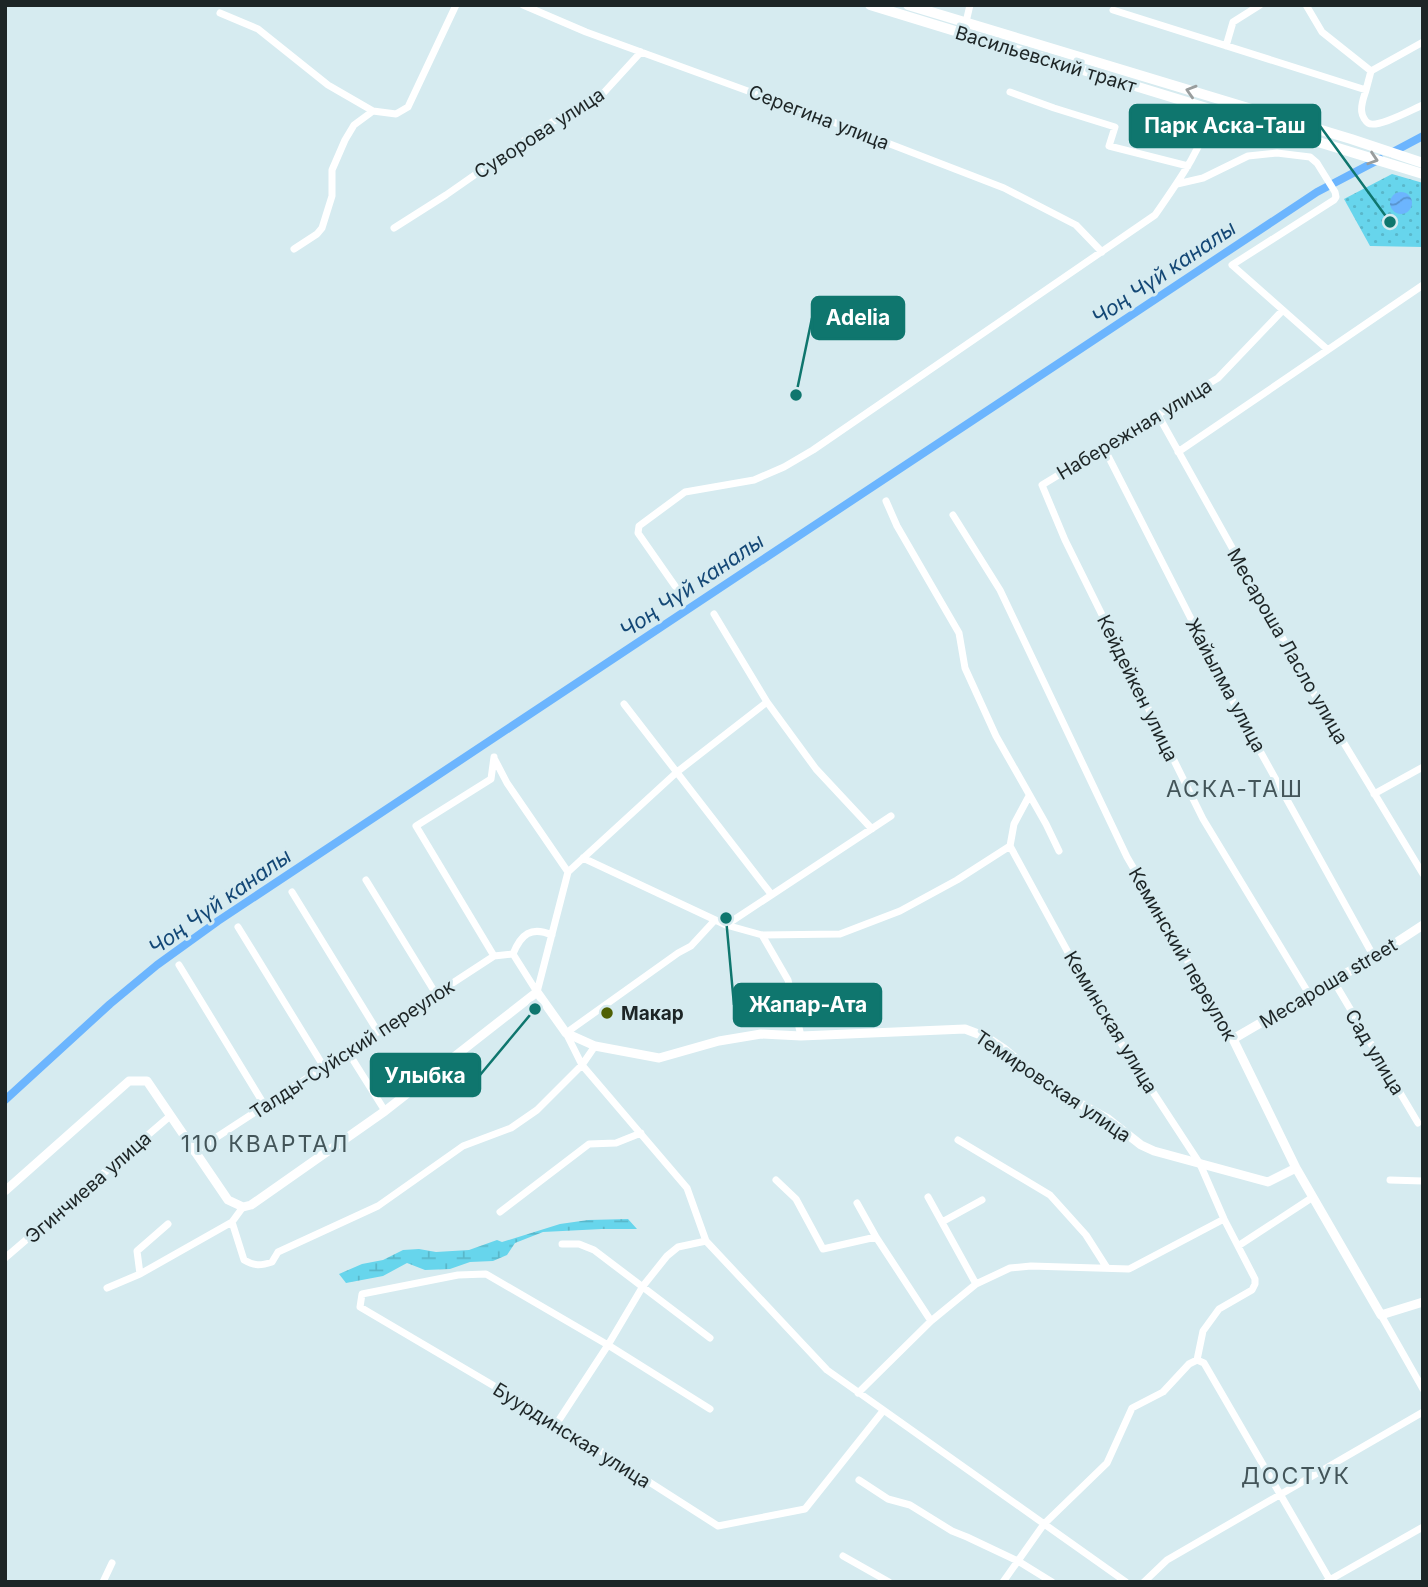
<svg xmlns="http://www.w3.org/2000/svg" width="1428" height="1587" font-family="Inter,sans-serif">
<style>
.wetland{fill:url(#wetland-marsh)}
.park{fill:url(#park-dots)}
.water{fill:url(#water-waves)}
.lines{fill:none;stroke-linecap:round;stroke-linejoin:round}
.canal{stroke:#6cb5fe;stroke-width:8}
.minor{stroke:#fff;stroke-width:7}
.tertiary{stroke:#fff;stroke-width:9}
.primary{stroke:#fff;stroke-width:10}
.oneway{stroke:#999d9d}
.poi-dot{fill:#4f6004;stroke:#d6ebf0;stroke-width:2.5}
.labels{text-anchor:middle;stroke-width:6;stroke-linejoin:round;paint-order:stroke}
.street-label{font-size:19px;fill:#1d2526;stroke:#d6ebf0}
.poi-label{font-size:19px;font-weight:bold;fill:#1d2526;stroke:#d6ebf0;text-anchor:start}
.water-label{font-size:21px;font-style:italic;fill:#144876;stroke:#d6ebf0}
.quarter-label{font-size:23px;letter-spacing:2px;fill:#435559;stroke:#d6ebf0}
.leader{fill:none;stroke:#0f766e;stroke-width:2.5}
.callout-dot{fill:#0f766e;stroke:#d6ebf0;stroke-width:2.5}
.callout{fill:#0f766e;stroke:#0f766e;stroke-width:2.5}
.callout-label{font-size:21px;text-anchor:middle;font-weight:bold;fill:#fff}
</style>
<defs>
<pattern id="wetland-marsh" width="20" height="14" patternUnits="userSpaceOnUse" patternTransform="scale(1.75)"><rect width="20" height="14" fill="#67d5ec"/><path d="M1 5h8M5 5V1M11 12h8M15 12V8" fill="none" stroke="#59b7ca"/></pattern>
<pattern id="park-dots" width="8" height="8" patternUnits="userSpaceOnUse" patternTransform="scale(1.75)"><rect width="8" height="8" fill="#67d5ec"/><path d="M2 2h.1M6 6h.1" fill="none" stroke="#59b7ca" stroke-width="1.8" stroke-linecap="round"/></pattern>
<pattern id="water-waves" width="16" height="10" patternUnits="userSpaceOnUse" patternTransform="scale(1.75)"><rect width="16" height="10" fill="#6cb5fe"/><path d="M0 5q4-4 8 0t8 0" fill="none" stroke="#5893cd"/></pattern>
</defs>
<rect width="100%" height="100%" fill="#d6ebf0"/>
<path class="wetland" d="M628 1219 637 1229H602L543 1232 515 1243 507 1255 493 1261 470 1262 450 1269 425 1270 407 1263 383 1276 346 1283 339 1274 362 1264 383 1260 403 1250 419 1249 436 1252 469 1250 497 1240 502 1242 560 1224 588 1220Z"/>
<path class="park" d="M1392 174 1423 183V247L1370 246 1344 199Z"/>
<path class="water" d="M1390 203a11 11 0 1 1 22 0a11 11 0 1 1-22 0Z"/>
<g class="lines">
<path class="canal" d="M1391 153 1423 136
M5 1100 110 1004 157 965 218 921 1317 192 1380 159"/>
<path class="minor" d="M523 5 586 32 833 122 1004 188 1076 225 1102 252
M1306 5 1322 32 1371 71
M1113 10 1366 90 1371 71
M220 13 258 29 328 85 373 111
M966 22 970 5
M1226 46 1233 22 1260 5
M1371 71 1423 42
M1366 90C1364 97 1360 106 1362 113 1362 116 1366 122 1368 123 1377 129 1413 109 1423 105
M1010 92 1054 108 1115 127 1109 146 1188 166
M1177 184 1203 178 1248 156 1277 153 1310 157 1317 163 1335 192 1336 197 1334 200 1232 265 1327 349
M394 228 446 195 542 128 586 102 598 99 641 52
M294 249 317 234 322 228 332 196V170L345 140 354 125 373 111 396 114 408 107 456 5
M1282 311 1218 378 1042 485 1065 540 1203 819 1309 994
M1158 415 1307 682 1423 874
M1104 448 1239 713 1374 957
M1178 452 1423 285
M886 501 897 526 959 633 965 668 996 736 1046 824 1059 851
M953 515 1000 590 1127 857 1233 1039
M675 586 638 533 639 526 685 492 754 480 784 467 813 450 1155 215C1177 183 1203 148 1212 110
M714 614 767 702 816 769 872 829
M624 704 771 894
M494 757 491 779 416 826 494 956
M494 758 507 783 568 872
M1374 794 1423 767
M1029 796 1014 824 1010 846 1100 1011 1200 1164 1224 1219 1255 1279V1284L1252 1290 1219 1309 1203 1331 1197 1360
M583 858 726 925 762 935 840 934 900 911 957 880 1010 846
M366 880 436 994
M292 892 378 1032
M715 920 691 946 678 953 566 1033 582 1065 687 1188 706 1241 827 1370 1126 1582
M726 925 891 816
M238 927 324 1067
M762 935 788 980 801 1036
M513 954C521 934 531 926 552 935
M513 954 537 992
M179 965 265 1106
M1333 980 1418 1123
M537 992 568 872 677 772 767 702
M348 1052 385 1111
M958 1140 1050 1195 1086 1235 1107 1268
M194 1152 494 956 513 954
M776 1180 796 1199 823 1249 876 1237
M1390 1180 1423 1181
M928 1197 976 1284
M857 1203 876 1237 931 1321
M500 1212 589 1144 616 1143 641 1133
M232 1222 244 1260C255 1266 260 1266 272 1262L278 1252 378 1206 463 1146 511 1128 537 1110 582 1065 595 1046
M942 1222 982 1200
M562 1244H579L594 1250 710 1338
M1238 1246 1313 1197
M5 1258 170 1116
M140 1274 137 1251 168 1224
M107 1288 140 1274 232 1222 243 1207
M1381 1315 1423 1389
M858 1393 931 1321 976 1284 1010 1268 1031 1266 1129 1269 1224 1219
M710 1409 608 1345 486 1274 458 1275 362 1294 360 1307 557 1423 718 1526 805 1509 883 1411
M557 1423 608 1345 643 1286 667 1256 678 1247 706 1241
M859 1480 888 1499 910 1505 952 1531 967 1537 1018 1561 1052 1582
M843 1556 889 1582
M103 1582 112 1563
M1003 1582 1044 1524 1107 1463 1132 1408 1163 1392 1189 1364 1197 1360 1204 1363 1331 1582
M1144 1582 1167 1560 1423 1412
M1326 1582 1423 1527"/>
<path class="tertiary" d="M1423 925 1374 957 1233 1039 1296 1168 1381 1315 1423 1302
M5 1191 129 1081H147L228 1200 243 1207 251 1205 385 1111 537 992 566 1033 595 1046 659 1058 719 1041 761 1034 801 1036 965 1029 986 1037 1004 1049 1050 1087 1108 1119 1141 1145 1154 1151 1268 1182 1296 1168"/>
<path class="primary" d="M870 5 1423 174
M908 5 1351 139 1423 163"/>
</g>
<defs><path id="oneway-chevron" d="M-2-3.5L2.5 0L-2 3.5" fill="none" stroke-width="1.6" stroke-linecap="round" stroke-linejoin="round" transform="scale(1.75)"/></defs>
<g class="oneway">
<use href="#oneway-chevron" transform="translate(1191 91) rotate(-163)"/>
<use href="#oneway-chevron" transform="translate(1373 159) rotate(18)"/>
</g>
<circle class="poi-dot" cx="607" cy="1013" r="7"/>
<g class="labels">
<g class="street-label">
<text transform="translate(1046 59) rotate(17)" y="7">Васильевский тракт</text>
<text transform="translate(819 117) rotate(21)" y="7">Серегина улица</text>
<text transform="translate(539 133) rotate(-33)" y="7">Суворова улица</text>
<text transform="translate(1134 429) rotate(-31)" y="7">Набережная улица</text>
<text transform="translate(1288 646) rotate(60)" y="7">Месароша Ласло улица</text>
<text transform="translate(1226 685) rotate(62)" y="7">Жайылма улица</text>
<text transform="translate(1138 688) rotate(64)" y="7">Кейдейкен улица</text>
<text transform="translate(1183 954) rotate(60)" y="7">Кеминский переулок</text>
<text transform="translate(1328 983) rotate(-31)" y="7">Месароша street</text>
<text transform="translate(1111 1022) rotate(59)" y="7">Кеминская улица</text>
<text transform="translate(352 1049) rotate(-33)" y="7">Талды-Суйский переулок</text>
<text transform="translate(1375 1052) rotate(59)" y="7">Сад улица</text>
<text transform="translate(1053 1086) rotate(34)" y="7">Темировская улица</text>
<text transform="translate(88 1187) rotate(-41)" y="7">Эгинчиева улица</text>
<text transform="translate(572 1435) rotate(32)" y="7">Буурдинская улица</text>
</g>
<g class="poi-label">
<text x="621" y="1020">Макар</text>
</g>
<g class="water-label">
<text transform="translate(1164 273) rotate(-34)" y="7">Чоң Чүй каналы</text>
<text transform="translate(692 586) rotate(-34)" y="7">Чоң Чүй каналы</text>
<text transform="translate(220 902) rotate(-35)" y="7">Чоң Чүй каналы</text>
</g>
<g class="quarter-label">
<text x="1235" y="797">АСКА-ТАШ</text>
<text x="265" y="1152">110 КВАРТАЛ</text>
<text x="1296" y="1484">ДОСТУК</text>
</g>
</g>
<path class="leader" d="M1390 222L1320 126M796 395L812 318M726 918L734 1005M535 1009L480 1075"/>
<g class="callout-dot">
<circle cx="1390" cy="222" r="7"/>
<circle cx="796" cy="395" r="7"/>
<circle cx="726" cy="918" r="7"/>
<circle cx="535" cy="1009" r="7"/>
</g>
<g class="callout">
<rect x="1130" y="105" width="190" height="42" rx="7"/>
<rect x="812" y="297" width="92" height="42" rx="7"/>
<rect x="734" y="984" width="147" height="42" rx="7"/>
<rect x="371" y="1054" width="109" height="42" rx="7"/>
</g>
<g class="callout-label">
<text x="1225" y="133">Парк Аска-Таш</text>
<text x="858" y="325">Adelia</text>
<text x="808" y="1012">Жапар-Ата</text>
<text x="425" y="1083">Улыбка</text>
</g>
<rect width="1428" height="1587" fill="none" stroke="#1d2526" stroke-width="14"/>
</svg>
